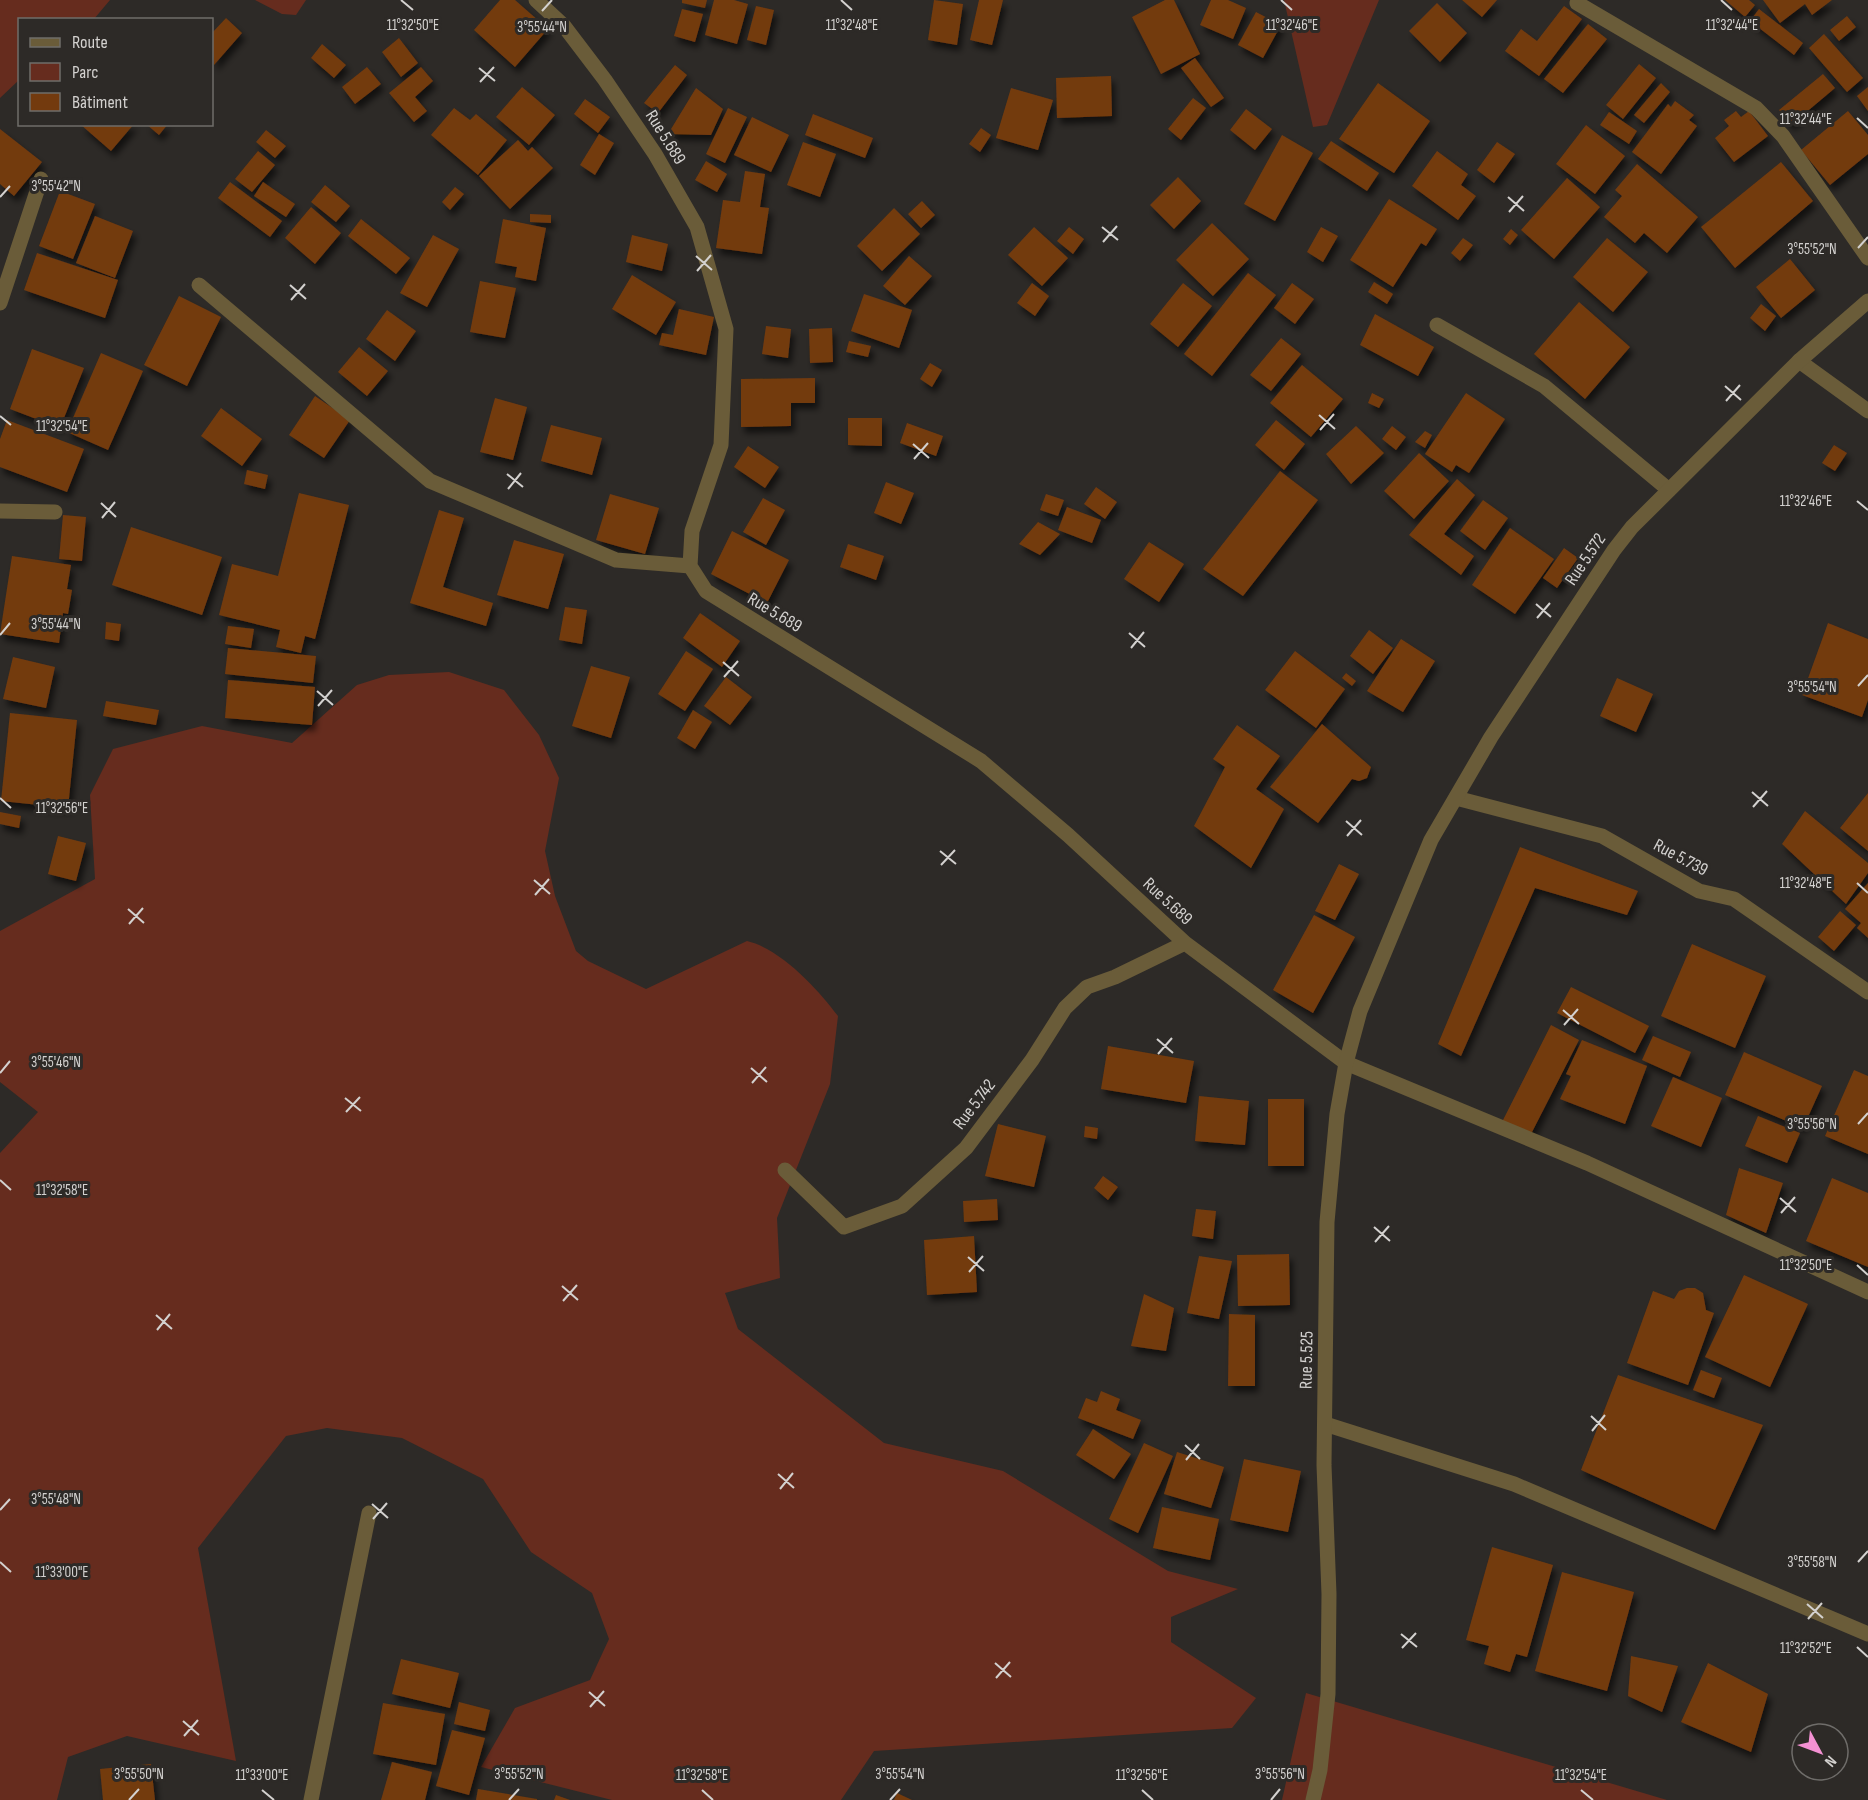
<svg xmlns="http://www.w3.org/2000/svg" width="1868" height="1800" font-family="'Sofia Sans Condensed',sans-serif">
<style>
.green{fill:#662c1e}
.building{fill:#733a0e;filter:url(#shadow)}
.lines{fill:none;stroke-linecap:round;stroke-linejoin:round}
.minor{stroke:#6a5c39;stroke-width:15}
.tertiary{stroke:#6a5c39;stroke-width:15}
.ticks{fill:none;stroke:#d3d1cf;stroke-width:2}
.labels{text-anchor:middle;stroke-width:6;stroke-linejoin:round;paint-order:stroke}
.street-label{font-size:18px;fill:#d3d1cf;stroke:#2d2a27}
.ticks-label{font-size:15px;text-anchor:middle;fill:#d3d1cf;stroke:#2d2a27;stroke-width:6;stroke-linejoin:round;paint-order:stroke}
</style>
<defs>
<filter id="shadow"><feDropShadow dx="3.5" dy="6" stdDeviation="3" flood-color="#0009"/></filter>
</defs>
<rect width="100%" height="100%" fill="#2d2a27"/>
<path class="green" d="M0 0H110L94 19 20 20 19 80 0 98Z
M255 0H306L296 15 282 14Z
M1284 0H1379L1327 125 1313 127Z
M449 672 504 690 539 735 559 778 545 851 555 896 576 951 588 961 646 989 747 941C781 949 818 989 838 1016L830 1084 777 1218 780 1278 725 1293 738 1329 884 1443 1003 1471 1168 1571 1238 1589 1171 1617V1642L1256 1698 1232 1728 874 1751 841 1800H612L481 1767 515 1708 590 1680 609 1639 592 1593 531 1552 483 1479 402 1438 327 1428 286 1436 198 1548 236 1761 127 1736 68 1757 57 1800H0V1153L38 1112 0 1082V931L95 879 90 795 113 749 202 726 292 743 357 685 389 675Z
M1306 1693 1667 1800H1282Z"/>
<path class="building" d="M500 0H515L548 29 515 67 474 30Z
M682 0H707L705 8 682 3Z
M714 0H734L748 4 737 44 705 35Z
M934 0 963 4 957 45 928 40Z
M979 0H1003L992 45 970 40Z
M1165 0H1174L1200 54 1161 74 1132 17Z
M1211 0H1228L1246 8 1233 39 1200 25Z
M1462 0H1497L1482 17Z
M1725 0H1749L1755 5 1745 17Z
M1763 0H1832L1812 15 1805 4 1780 23Z
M1437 3 1467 33 1440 62 1409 31Z
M756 6 774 10 766 45 747 40Z
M1564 6 1582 19 1539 76 1505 51 1521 29 1537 41Z
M682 9 703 14 695 42 674 36Z
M1759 9 1803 43 1794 55 1750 21Z
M1256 12 1281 25 1263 58 1238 45Z
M1847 16 1856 27 1839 41 1830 30Z
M226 18 242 33 214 65 212 33Z
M1588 24 1607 39 1563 93 1544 79Z
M1824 34 1863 78 1847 92 1809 48Z
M399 38 418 63 401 77 382 52Z
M322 44 346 65 334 78 311 58Z
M1195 58 1224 98 1211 107 1181 68Z
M1639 64 1656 78 1623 119 1606 105Z
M675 65 687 75 658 113 644 103Z
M367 67 381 84 355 104 342 87Z
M421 67 433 81 415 97 427 111 414 122 389 93Z
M1823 74 1835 88 1791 125 1779 110Z
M1111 76 1112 116 1057 118 1056 78Z
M1378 83 1430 121 1394 173 1339 139Z
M1661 83 1670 92 1644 123 1634 115Z
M522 87 555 115 529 145 496 117Z
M1868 87V111L1857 96Z
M696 88 723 109 711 135 668 134Z
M1011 88 1053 100 1038 150 996 138Z
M1193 98 1206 108 1181 140 1168 129Z
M585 99 610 117 598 133 574 114Z
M1675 101 1694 115 1689 120 1697 126 1661 174 1632 152 1668 104 1671 107Z
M454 108 470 120 476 114 507 140 478 175 431 135Z
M728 108 747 117 725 163 706 154Z
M1246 109 1272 129 1255 150 1230 130Z
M1736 111 1741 117 1749 111 1768 136 1734 162 1715 138 1729 126 1724 120Z
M1848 111 1868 135V154L1830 185 1801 150Z
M1609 112 1637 131 1629 144 1600 125Z
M813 114 873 138 865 158 805 135Z
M752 117 789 135 771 172 734 155Z
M80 124H134L111 151Z
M146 124H168L159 135Z
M1586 125 1625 156 1595 194 1556 164Z
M981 128 991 135 980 152 969 144Z
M0 129 42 162 14 196 0 184Z
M266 130 286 146 275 158 256 142Z
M599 134 614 143 595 175 580 165Z
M1282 135 1313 153 1275 221 1244 204Z
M518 140 528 151 532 147 553 168 510 209 479 176Z
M1331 141 1379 173 1367 191 1318 159Z
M803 142 836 154 820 197 787 185Z
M1497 142 1515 154 1494 183 1477 170Z
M258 151 275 165 252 192 235 179Z
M1437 151 1468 174 1461 185 1476 196 1458 220 1412 186Z
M706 161 727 174 717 192 695 180Z
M1781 162 1813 201 1735 268 1701 227Z
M1637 164 1698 217 1667 253 1644 233 1635 243 1604 217 1622 196 1615 190Z
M745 171 765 174 760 207 769 208 762 254 716 248 723 200 740 202Z
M1178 177 1201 201 1174 229 1150 205Z
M1567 178 1600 207 1554 259 1521 230Z
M230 182 282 221 270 237 218 198Z
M263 182 295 204 286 217 254 196Z
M325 185 350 206 336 222 311 202Z
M455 187 464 194 450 210 442 202Z
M60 191 95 204 73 259 39 246Z
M1389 199 1437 229 1426 246 1421 243 1393 287 1350 260Z
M922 201 935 215 921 228 908 214Z
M311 207 341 233 315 264 285 238Z
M894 208 920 234 882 271 857 246Z
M530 214 551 215V223L530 222Z
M95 216 133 231 115 278 76 263Z
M361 219 410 258 396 274 348 236Z
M503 219 546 228 536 281 515 277 517 267 495 263Z
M1212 223 1249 259 1213 296 1176 260Z
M1034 227 1068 258 1042 286 1008 255Z
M1069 227 1084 239 1073 254 1057 241Z
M1321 227 1338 236 1323 262 1307 252Z
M1511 229 1518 235 1510 245 1503 239Z
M433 235 459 249 427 307 400 293Z
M632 235 668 244 662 271 626 262Z
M1463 238 1473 245 1460 261 1451 253Z
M1607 238 1648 272 1613 312 1573 277Z
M37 253 118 280 105 318 24 290Z
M909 256 932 276 905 305 883 286Z
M1790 259 1815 290 1781 318 1756 287Z
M1248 273 1276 295 1212 376 1184 354Z
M632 275 676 302 656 335 612 309Z
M480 281 516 288 505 338 470 332Z
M1374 282 1393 294 1387 304 1368 292Z
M1032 283 1049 296 1035 316 1017 303Z
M1183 283 1212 306 1178 347 1150 324Z
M1292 283 1314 299 1295 324 1274 308Z
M864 294 912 310 899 348 851 331Z
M179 296 221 317 187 386 144 365Z
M1579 302 1630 347 1585 399 1534 354Z
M1761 304 1776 316 1765 331 1750 318Z
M679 309 714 317 706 355 659 345 662 333 673 335Z
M387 310 416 331 395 361 366 339Z
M1375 314 1434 347 1418 376 1360 345Z
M766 326 791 329 788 358 762 354Z
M832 328 833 362 810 363 809 329Z
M1281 338 1301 354 1271 391 1250 375Z
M849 341 871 346 868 357 846 352Z
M359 347 388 371 367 396 338 372Z
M32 349 84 368 60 428 10 409Z
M101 353 143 371 108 450 67 432Z
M930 363 942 370 932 387 920 379Z
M1302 365 1343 399 1311 437 1270 403Z
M815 378V403H791V426L741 427V379Z
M1372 393 1384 399 1379 408 1368 403Z
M1466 393 1505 419 1469 473 1456 465 1452 472 1425 454Z
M315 396 350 420 324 458 289 435Z
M495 398 527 407 513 460 480 452Z
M221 408 262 439 242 466 201 436Z
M848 418H882V446L848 445Z
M7 420 84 449 67 492 0 467V439Z
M1276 420 1305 444 1284 470 1255 445Z
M907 423 943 436 936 456 900 443Z
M551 425 602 438 592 475 541 461Z
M1356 426 1384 453 1351 484 1326 454Z
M1392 426 1406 437 1396 450 1382 439Z
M1425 431 1432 435 1425 448 1415 442Z
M1834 445 1847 453 1835 471 1822 463Z
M748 446 779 467 765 488 734 467Z
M1419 453 1449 481 1414 519 1384 491Z
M247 470 268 475 265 489 244 484Z
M1280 471 1318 500 1243 596 1203 569Z
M1457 479 1475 495 1444 534 1474 556 1461 575 1409 535Z
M886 482 914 493 901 524 874 513Z
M1096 487 1117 502 1105 519 1084 504Z
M299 493 349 505 315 639 305 636 301 653 276 647 280 630 219 615 232 564 278 576Z
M610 494 659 508 645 554 596 540Z
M1046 494 1064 500 1058 516 1040 510Z
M763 498 785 510 766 545 743 532Z
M1483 500 1508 518 1485 550 1460 531Z
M1067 507 1101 520 1092 543 1058 530Z
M439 510 464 518 443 587 493 603 486 626 410 603Z
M63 515 86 517 82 561 59 559Z
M1038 522 1060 534 1040 555 1019 544Z
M131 527 222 557 202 615 112 585Z
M1510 528 1554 559 1515 614 1472 585Z
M732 531 789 560 767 603 711 574Z
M514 540 564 554 548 609 497 595Z
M1149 542 1184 564 1159 602 1124 579Z
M848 544 884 556 876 580 840 567Z
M1564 548 1578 558 1557 588 1543 578Z
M12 556 71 565 67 589 72 590 68 614 63 613 59 643 0 634Z
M565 607 587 610 582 644 559 640Z
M700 613 740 641 722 667 683 638Z
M106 622 121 624 119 641 105 639Z
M1828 623 1868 639V700L1862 717 1802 695Z
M228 626 254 629 251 648 225 644Z
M1369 630 1393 648 1373 674 1350 656Z
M1401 639 1435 661 1403 712 1367 691Z
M228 648 316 656 313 683 225 674Z
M686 651 713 669 685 711 658 694Z
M1295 651 1345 689 1316 728 1265 690Z
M13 657 55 667 46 708 3 699Z
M591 666 630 677 611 738 572 726Z
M1346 673 1356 681 1352 686 1342 678Z
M726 677 752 697 730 725 704 706Z
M1617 678 1653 694 1636 732 1600 716Z
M228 680 315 687 312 725 225 718Z
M106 701 159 710 156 725 103 716Z
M693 710 712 722 695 749 677 738Z
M10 713 77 720 68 808 1 801Z
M1322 724 1371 767 1367 778 1359 781 1352 779 1318 823 1270 787Z
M1237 725 1280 756 1256 789 1284 809 1251 868 1194 826 1225 767 1213 759Z
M1868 793V851L1840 828Z
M1805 811 1868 863V873L1846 904 1782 844Z
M0 812 21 816 19 828 0 824Z
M58 836 86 843 76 881 48 874Z
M1520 847 1638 891 1627 915 1535 888 1461 1056 1438 1044Z
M1339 864 1359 874 1335 920 1315 911Z
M1868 883V938L1857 928 1861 923 1845 909Z
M1840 911 1856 925 1834 951 1818 937Z
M1314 915 1355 937 1313 1013 1273 990Z
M1692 944 1766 976 1735 1048 1661 1016Z
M1571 987 1649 1026 1635 1053 1557 1013Z
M1551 1025 1579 1040 1529 1138 1501 1124Z
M1653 1036 1691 1052 1680 1077 1642 1060Z
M1582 1040 1647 1066 1625 1124 1560 1099 1571 1076 1566 1074Z
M1108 1046 1194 1061 1186 1103 1101 1089Z
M1744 1052 1822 1086 1803 1128 1725 1095Z
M1854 1070 1868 1076V1154L1825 1136Z
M1673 1077 1722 1098 1701 1147 1651 1126Z
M1199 1096 1249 1101 1245 1145 1195 1141Z
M1268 1099H1304V1166H1268Z
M1758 1116 1800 1133 1787 1163 1745 1146Z
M998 1124 1046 1136 1034 1187 985 1176Z
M1085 1126 1098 1128 1097 1139 1084 1137Z
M1739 1168 1783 1183 1766 1233 1726 1215Z
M1103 1176 1118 1187 1108 1200 1094 1188Z
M1832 1178 1868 1193V1267L1806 1241Z
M997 1199 998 1220 964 1222 963 1201Z
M1196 1209 1216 1211 1213 1239 1192 1236Z
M974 1236 977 1292 927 1295 924 1240Z
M1289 1254 1290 1305 1238 1306 1237 1255Z
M1199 1256 1232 1261 1219 1319 1187 1313Z
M1744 1275 1808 1304 1770 1387 1705 1357Z
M1687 1288H1695L1703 1293 1706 1310 1714 1313 1688 1385 1627 1363 1653 1291 1674 1299 1679 1291Z
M1144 1294 1174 1308 1166 1351 1131 1346Z
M1229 1314 1255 1315V1386H1228Z
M1701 1370 1722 1378 1714 1398 1693 1390Z
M1618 1375 1763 1425 1715 1530 1581 1470Z
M1101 1391 1120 1399 1116 1410 1141 1420 1133 1439 1078 1418 1086 1398 1097 1402Z
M1093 1429 1131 1454 1114 1479 1076 1455Z
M1144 1443 1173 1456 1138 1533 1109 1519Z
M1177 1452 1224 1467 1211 1508 1164 1494Z
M1244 1459 1301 1471 1288 1532 1230 1520Z
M1162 1507 1219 1519 1210 1560 1153 1548Z
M1492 1547 1553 1565 1527 1657 1516 1654 1510 1672 1484 1664 1489 1646 1466 1640Z
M1562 1572 1634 1592 1607 1691 1535 1671Z
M1631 1656 1678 1666 1662 1712 1628 1696Z
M401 1659 459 1673 450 1708 392 1694Z
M1708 1663 1768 1694 1751 1752 1681 1722Z
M459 1702 490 1710 485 1731 454 1724Z
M383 1703 445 1714 436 1765 373 1754Z
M452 1730 485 1738 469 1795 436 1786Z
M392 1762 432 1772 425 1800H381Z
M151 1764 155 1800H103L100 1769Z
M478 1789 537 1799V1800H476Z
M897 1793 912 1800H894Z
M556 1795 570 1800H554Z"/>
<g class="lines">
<path class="minor" d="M536 0 564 26 605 80 655 154 697 227 726 329 721 445 692 531 690 566 706 591 981 761 1068 835 1185 943 1346 1063 1587 1163 1868 1292
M1577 3 1756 108 1783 136 1868 258
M199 285 430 481 616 560 690 566
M0 303 41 179
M1437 325 1544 386 1669 490
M1799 361 1868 411
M0 511 55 512
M1456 798 1602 836 1699 891 1734 899 1868 992
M785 1170 844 1227 902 1206 966 1148 1032 1060 1065 1008 1087 987 1115 977 1185 943
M1325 1424 1514 1484 1868 1634
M311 1800 369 1513"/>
<path class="tertiary" d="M1313 1800 1320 1770 1328 1694 1329 1594 1324 1465 1327 1222 1337 1114 1346 1063 1360 1011 1431 840 1491 737 1614 550 1632 527 1799 361 1868 301"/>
</g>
<path class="ticks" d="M401 0 413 10M841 0 852 10M1281 0 1292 10M1721 0 1732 10M542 11 552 0M479 68 495 81M480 82 494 67M1857 118 1868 128M0 197 10 186M1508 197 1524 211M1509 212 1523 196M1102 227 1118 240M1103 242 1117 226M1858 248 1868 237M696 256 712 270M697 271 711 255M290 285 306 299M291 300 305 284M1725 386 1741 400M1726 401 1740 385M1319 415 1335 429M0 416 11 425M1320 430 1334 414M913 444 929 458M914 459 928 443M507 474 523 487M508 489 521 473M1857 501 1868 510M101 503 116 517M102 518 115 502M1536 604 1551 617M1537 618 1550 603M1129 633 1145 647M0 635 10 623M1131 648 1144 632M723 662 739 676M724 677 738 661M1858 686 1868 675M317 691 333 705M318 706 332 690M1752 792 1768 806M0 798 11 808M1753 807 1767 791M1346 821 1362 835M1347 836 1361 820M940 851 956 864M941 865 955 850M534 880 550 894M1857 883 1868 893M535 895 549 879M128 909 144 923M129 924 143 908M1563 1010 1579 1024M1564 1025 1578 1009M1157 1039 1173 1053M1158 1054 1172 1038M751 1068 767 1082M0 1073 10 1061M752 1083 766 1067M345 1098 361 1111M346 1112 360 1097M1858 1124 1868 1113M0 1180 11 1190M1780 1198 1796 1212M1781 1213 1795 1197M1374 1227 1390 1241M1375 1242 1389 1226M968 1257 984 1271M1857 1265 1868 1275M969 1272 983 1256M562 1286 578 1300M563 1301 577 1285M156 1315 172 1329M157 1330 170 1314M1591 1416 1606 1430M1592 1431 1605 1415M1185 1445 1200 1459M1186 1460 1199 1444M778 1474 794 1488M780 1489 793 1473M372 1504 388 1518M0 1510 10 1499M373 1519 387 1503M0 1562 11 1572M1858 1562 1868 1551M1807 1604 1823 1618M1808 1619 1822 1603M1401 1634 1417 1647M1857 1647 1868 1657M1402 1648 1416 1633M995 1663 1011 1677M996 1678 1010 1662M589 1692 605 1706M590 1707 604 1691M183 1721 199 1735M184 1736 198 1720M262 1790 274 1800M702 1790 713 1800M1142 1790 1153 1800M1581 1790 1593 1800M129 1800 139 1789M509 1800 519 1789M890 1800 900 1789M1271 1800 1280 1789"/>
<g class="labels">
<g class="street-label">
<text transform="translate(666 137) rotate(58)" y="6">Rue 5.689</text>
<text transform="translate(1585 559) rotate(-56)" y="6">Rue 5.572</text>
<text transform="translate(775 612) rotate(31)" y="6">Rue 5.689</text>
<text transform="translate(1681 857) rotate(28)" y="6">Rue 5.739</text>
<text transform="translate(1168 901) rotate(43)" y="6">Rue 5.689</text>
<text transform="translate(974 1104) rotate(-53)" y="6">Rue 5.742</text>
<text transform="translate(1306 1360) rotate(-89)" y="6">Rue 5.525</text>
</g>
</g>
<g class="ticks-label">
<text x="413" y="30">11°32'50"E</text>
<text x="852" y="30">11°32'48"E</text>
<text x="1292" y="30">11°32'46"E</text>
<text x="1732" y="30">11°32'44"E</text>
<text x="542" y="32">3°55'44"N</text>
<text x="1806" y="124">11°32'44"E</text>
<text x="56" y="191">3°55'42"N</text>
<text x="1812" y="254">3°55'52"N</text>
<text x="62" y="431">11°32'54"E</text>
<text x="1806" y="506">11°32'46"E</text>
<text x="56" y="629">3°55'44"N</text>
<text x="1812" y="692">3°55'54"N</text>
<text x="62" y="813">11°32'56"E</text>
<text x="1806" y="888">11°32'48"E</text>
<text x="56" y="1067">3°55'46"N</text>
<text x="1812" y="1129">3°55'56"N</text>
<text x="62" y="1195">11°32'58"E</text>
<text x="1806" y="1270">11°32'50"E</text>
<text x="56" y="1504">3°55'48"N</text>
<text x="1812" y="1567">3°55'58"N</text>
<text x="62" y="1577">11°33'00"E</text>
<text x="1806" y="1653">11°32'52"E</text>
<text x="139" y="1779">3°55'50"N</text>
<text x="519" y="1779">3°55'52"N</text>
<text x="900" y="1779">3°55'54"N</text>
<text x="1280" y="1779">3°55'56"N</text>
<text x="262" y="1780">11°33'00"E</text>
<text x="702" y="1780">11°32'58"E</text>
<text x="1142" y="1780">11°32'56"E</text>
<text x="1581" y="1780">11°32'54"E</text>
</g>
<rect x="18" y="18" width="195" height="108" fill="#2d2a27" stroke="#6f6d6a" stroke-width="1.5"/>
<rect x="30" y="38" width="30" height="9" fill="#6a5c39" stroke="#6f6d6a" stroke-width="1.5"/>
<text x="72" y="48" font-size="18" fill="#d3d1cf">Route</text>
<rect x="30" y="63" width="30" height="18" fill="#662c1e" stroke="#6f6d6a" stroke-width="1.5"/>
<text x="72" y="78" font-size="18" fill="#d3d1cf">Parc</text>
<rect x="30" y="93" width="30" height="18" fill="#733a0e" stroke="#6f6d6a" stroke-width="1.5"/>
<text x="72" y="108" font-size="18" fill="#d3d1cf">Bâtiment</text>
<g transform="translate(1820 1752) rotate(131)"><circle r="28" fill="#2d2a27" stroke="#6f6d6a" stroke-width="1.5"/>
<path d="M0-4.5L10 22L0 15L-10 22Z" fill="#f491d3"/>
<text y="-9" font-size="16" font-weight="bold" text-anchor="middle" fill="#d3d1cf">N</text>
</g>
</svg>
